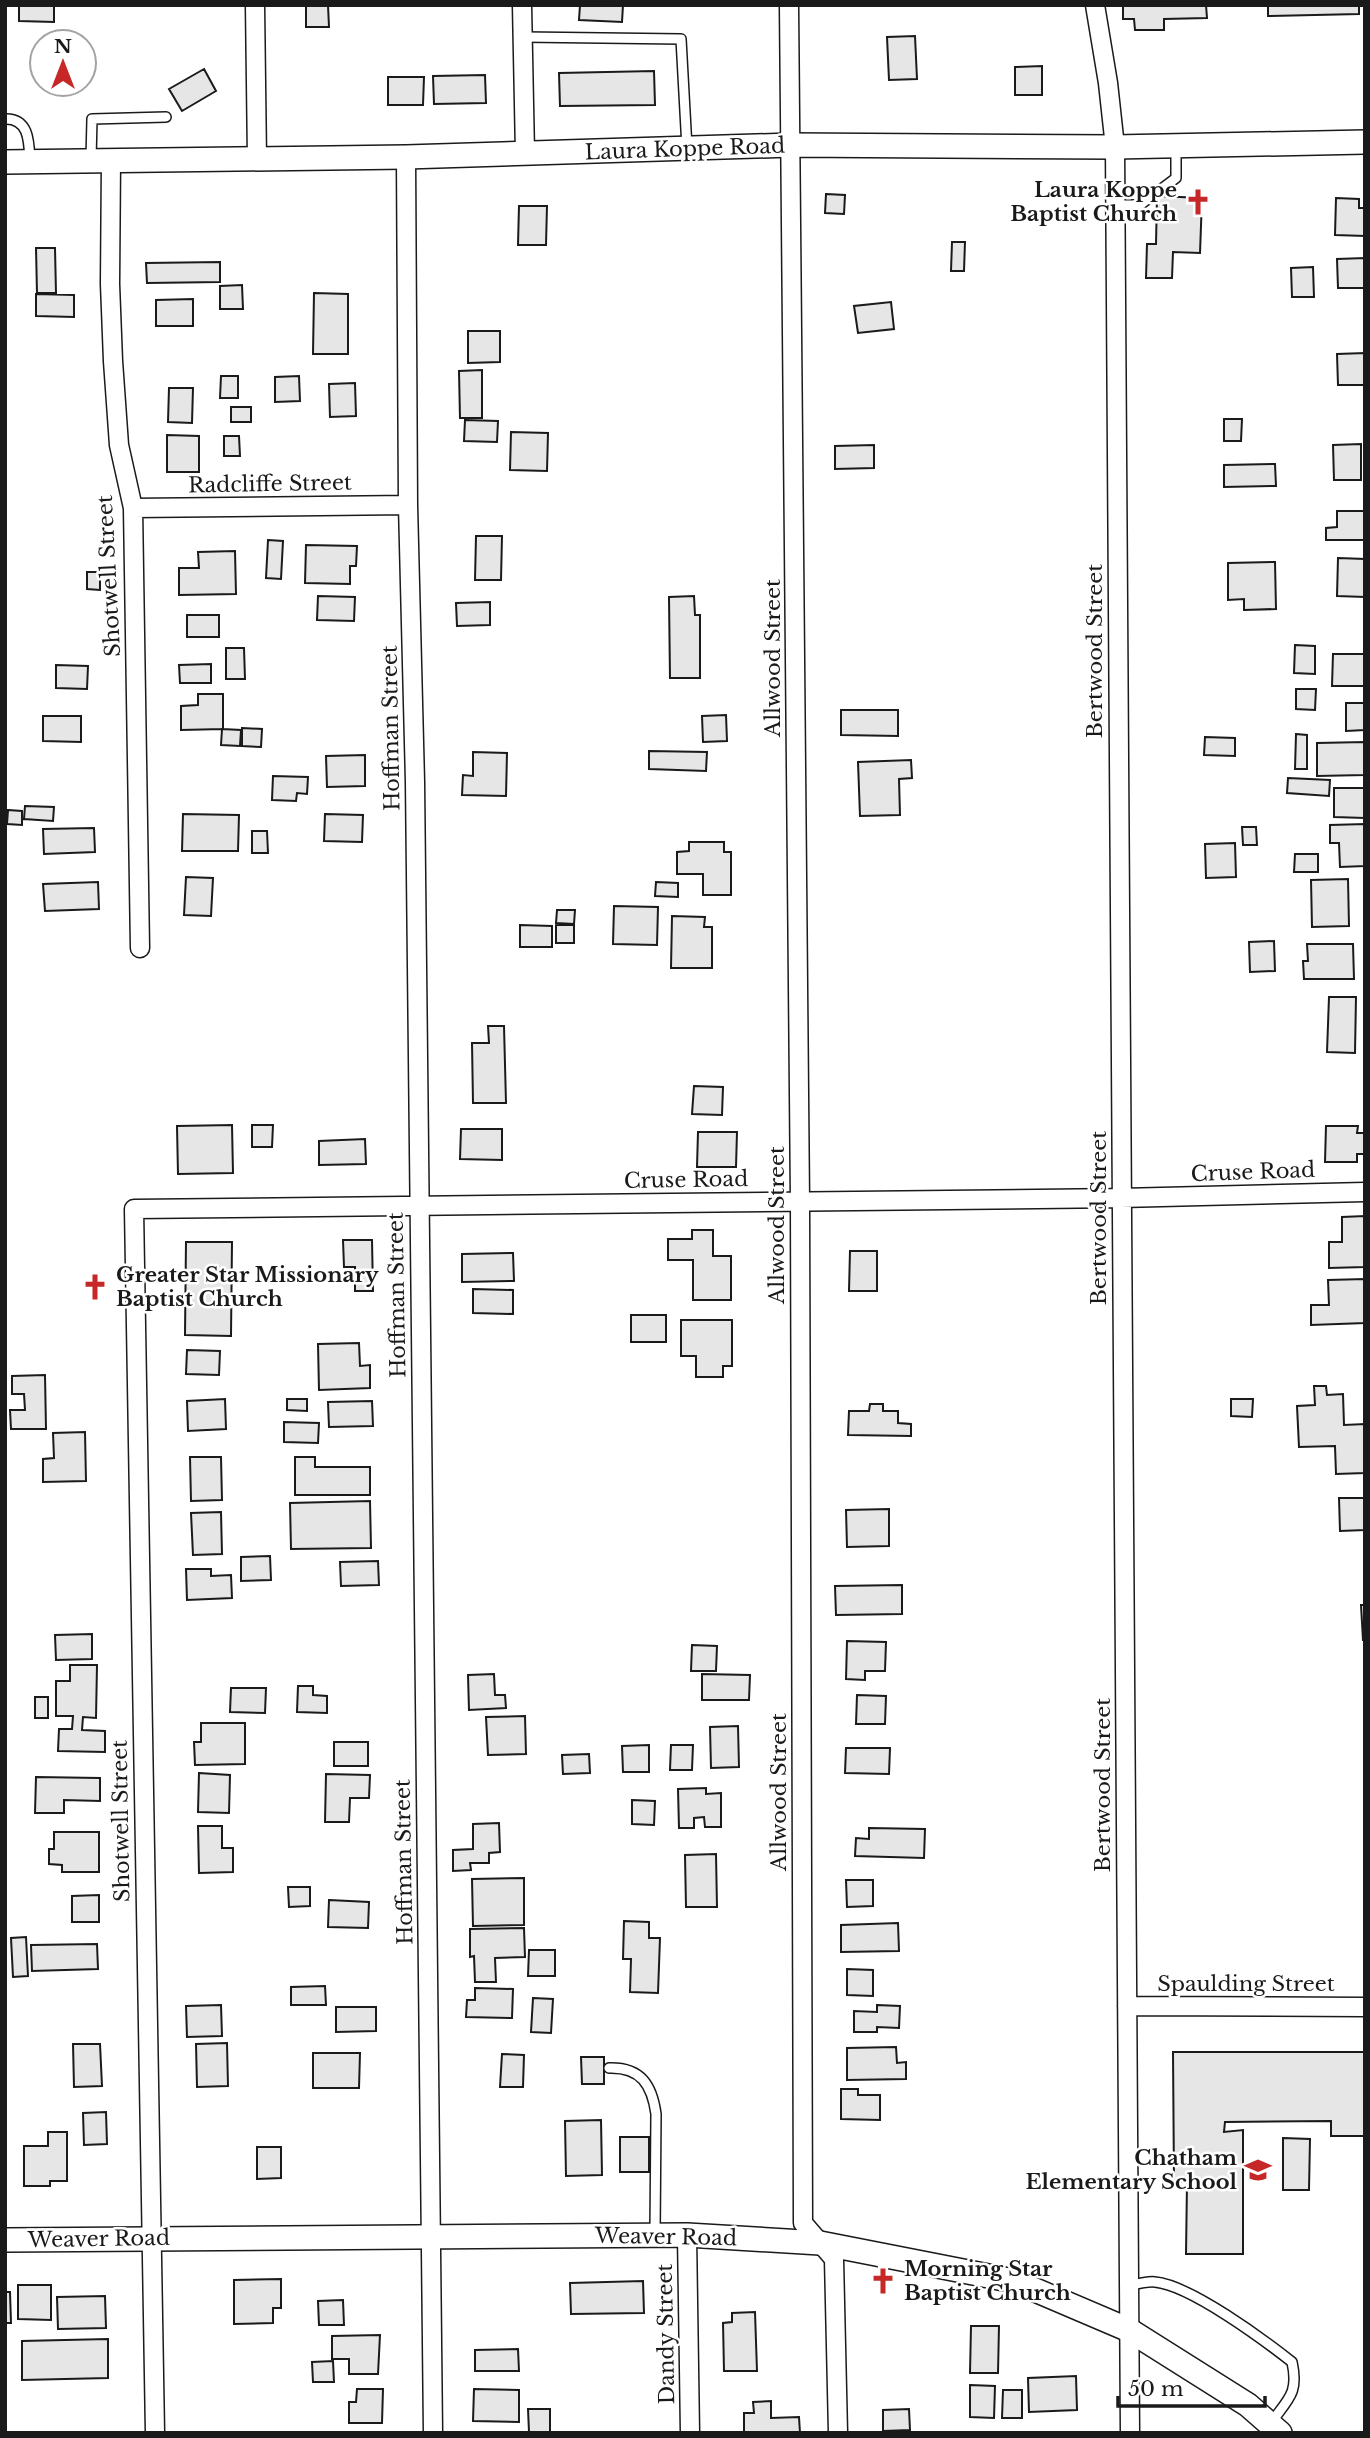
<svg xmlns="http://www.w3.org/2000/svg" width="1370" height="2438" font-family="'Libre Baskerville',serif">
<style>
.building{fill:#e6e6e6;stroke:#1a1a1a;stroke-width:2}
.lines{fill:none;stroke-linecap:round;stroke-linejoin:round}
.service-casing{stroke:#1a1a1a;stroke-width:12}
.minor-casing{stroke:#1a1a1a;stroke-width:21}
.tertiary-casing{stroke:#1a1a1a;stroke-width:26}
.service{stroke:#fff;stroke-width:9}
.minor{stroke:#fff;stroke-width:18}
.tertiary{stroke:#fff;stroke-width:23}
.labels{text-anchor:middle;stroke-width:5;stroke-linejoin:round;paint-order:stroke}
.street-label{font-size:21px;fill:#1a1a1a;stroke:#fff}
.poi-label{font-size:21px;font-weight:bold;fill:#1a1a1a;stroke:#fff;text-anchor:end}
</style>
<rect width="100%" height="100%" fill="#fff"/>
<path class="building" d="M19 5H54V22L19 21Z
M306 5H328L329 27H306Z
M580 5H623L622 22 579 20Z
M1123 5H1206L1207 18 1164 19V30H1135L1134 19H1123Z
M1268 5H1359V14L1268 16Z
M915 36 917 79 889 80 887 37Z
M1042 66V95H1015V67Z
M204 69 216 91 182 111 169 89Z
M654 71 655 105 560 106 559 73Z
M485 75 486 103 434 104 433 76Z
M388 77H424L423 105H388Z
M826 194 845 195 844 214 825 213Z
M1157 196 1202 198 1200 253 1173 252 1172 278H1146L1147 244H1156Z
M1336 198 1359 199V208H1365V236L1335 235Z
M519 206H547L546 245H518Z
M952 242H965L964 271H951Z
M36 248H55L56 293H37Z
M1365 258V288H1338L1337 259Z
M220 262V282L147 283 146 263Z
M1313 267 1314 297H1292L1291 268Z
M242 285 243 309H220V286Z
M314 293 348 294V354H313Z
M36 294 74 295V317L36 316Z
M193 299V326H156V300Z
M891 302 894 329 858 333 854 306Z
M468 331H500V362L468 363Z
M1365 353V385H1338L1337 354Z
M482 370V418H460L459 371Z
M221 376H238V398H220Z
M299 376 300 401 275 402V377Z
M355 383 356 416 330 417 329 384Z
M169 388H193L192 423 168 422Z
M231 407H251V422H231Z
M1224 419H1242L1241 441H1224Z
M465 420 498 421 497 442 464 441Z
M511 432 548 433 547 471 510 470Z
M167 435 199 436V472H167Z
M224 436H239L240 456H224Z
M1361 444V480H1334L1333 445Z
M874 445V468L835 469V446Z
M1275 464 1276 486 1224 487V465Z
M1337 511H1365V540H1326V528L1337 527Z
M476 536H502L501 580H475Z
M268 540 283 541 281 579 266 578Z
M306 545 357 546 356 566H350V584L305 583Z
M235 551 236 594 179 595V568H199L198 552Z
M1338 558 1365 559V597L1337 596Z
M1275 562 1276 609 1244 610V599L1228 600V563Z
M87 572H100V590L87 589Z
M318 596 355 597 354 621 317 620Z
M694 596 695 615H700V678H670L669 597Z
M490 602V625L457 626 456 603Z
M187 615H219V637H187Z
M1295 645 1315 646V674L1294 673Z
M226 648H244L245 679H226Z
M1333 654H1365V686H1332Z
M211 664V683H180L179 665Z
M56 665 88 666 87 689 56 688Z
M1296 689H1316L1315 710 1296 709Z
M198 694H223V729L181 730V706L198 705Z
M1346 703H1365V730L1346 731Z
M841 710H898V736L841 735Z
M726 715 727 741 703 742 702 716Z
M43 716H81V742L43 741Z
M242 728 262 729 261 747 242 746Z
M222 729 241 730 240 746 221 745Z
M1296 734 1307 735V769H1295Z
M1205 737 1235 738V756L1204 755Z
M1365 742V775L1317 776V743Z
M649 751 707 752 706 771 649 769Z
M473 752 507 753 506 796 462 795 463 775 473 776Z
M365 755V786L327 787 326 756Z
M911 760 912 778 899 779 900 815 860 816 858 762Z
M273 776 308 777 307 794 297 793 296 801 272 800Z
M1288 778 1330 780 1329 796 1287 793Z
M1334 788H1365V818L1334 817Z
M25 806 54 807 53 821 24 819Z
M8 810 22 811V825L7 824Z
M183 814 239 815 238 851H182Z
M325 814 363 815 362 842 324 841Z
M1365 824V866L1340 867 1339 843H1330V825Z
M1242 827H1256L1257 845H1243Z
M94 828 95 852 44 854 43 829Z
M252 831H267L268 853H252Z
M689 842H724V852H731V895H703V874H677V852L689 851Z
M1235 843 1236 877 1206 878 1205 844Z
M1295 854H1318V872H1294Z
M186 877 213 878 211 916 184 915Z
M1348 879 1349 926 1312 927 1311 880Z
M98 882 99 909 45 911 43 884Z
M656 882 678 883V897L655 896Z
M614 906 658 907 657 945 613 944Z
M557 910H575L574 924 556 923Z
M672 916 705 917 704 927H712V968H671Z
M520 925 552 926V947H520Z
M556 925H574V943H556Z
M1274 941 1275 971 1250 972 1249 942Z
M1307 944H1353L1354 979H1304L1303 961H1308Z
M1329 997H1356L1355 1053 1327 1052Z
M488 1026H504L506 1103H473L472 1043H489Z
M694 1086 723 1087 722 1115 692 1114Z
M232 1125 233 1173 178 1174 177 1126Z
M252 1125H273L272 1147H252Z
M1326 1126H1358L1357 1133H1365V1154H1357V1162H1325Z
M461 1129H502V1160L460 1159Z
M698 1132H737L736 1167H697Z
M365 1139 366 1164 319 1165V1141Z
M1365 1216V1267L1329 1268V1242H1342V1217Z
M692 1230H713V1256H731V1300H693V1260H668V1239H692Z
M343 1240H372L373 1291H355V1267H344Z
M186 1242H232L231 1336 185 1335Z
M850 1251H877V1291H849Z
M513 1253 514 1281 462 1282V1254Z
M1365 1279V1323L1311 1325V1305H1329L1328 1280Z
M473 1289 513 1290V1314L473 1313Z
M631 1315H666V1342H631Z
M681 1320H732V1366H723V1377H696V1356H681Z
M359 1343 360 1366 370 1365V1388L319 1390 318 1344Z
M187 1350 220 1351 219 1375 186 1374Z
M45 1375 46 1429H11L10 1410H25L24 1394H12V1376Z
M1314 1386H1326L1327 1395 1343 1394 1344 1425 1365 1424V1473L1336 1474 1335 1446 1299 1447 1297 1406 1315 1405Z
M225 1399 226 1429 188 1431 187 1401Z
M287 1399H307V1411L287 1410Z
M1231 1399H1253L1252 1417 1231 1416Z
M372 1401 373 1426 329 1427 328 1402Z
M870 1404H883V1411H898V1423L911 1424V1436L848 1435 849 1411H869Z
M284 1422 319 1423 318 1443 284 1442Z
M85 1432 86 1481 43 1482V1459L54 1458 53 1433Z
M190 1457H221L222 1500 191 1501Z
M295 1457H315V1467H370V1495H295Z
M1339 1498H1365V1530L1340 1531Z
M370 1501 371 1548 291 1549 290 1503Z
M889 1509V1546L847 1547 846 1510Z
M221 1512 222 1554 193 1555 191 1513Z
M270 1556 271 1580 241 1581V1557Z
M378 1561 379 1585 341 1586 340 1562Z
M186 1569H211V1576L231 1575 232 1598 187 1600Z
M902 1585V1614L836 1615 835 1586Z
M1361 1605H1365V1640H1363Z
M92 1634V1659L56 1660 55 1635Z
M847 1641 886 1642 885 1671H865V1680L846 1679Z
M692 1645 717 1646 716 1671H691Z
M70 1665H97L96 1718 83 1717 82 1730 105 1731V1752L58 1751 59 1729H72L73 1716H56V1681H70Z
M494 1674 495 1695H505L506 1708 469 1710 468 1675Z
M702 1674 750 1675 749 1700H702Z
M298 1686H313V1695L327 1696V1713L297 1712Z
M231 1688H266L265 1713 230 1712Z
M857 1695 886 1696 885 1724H856Z
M35 1697H48V1718H35Z
M525 1716 526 1754 488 1755 486 1717Z
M201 1723H245V1764L195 1765 194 1742H201Z
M738 1726 739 1767 711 1768 710 1727Z
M334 1742H368V1766H334Z
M649 1745V1772H623L622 1746Z
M671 1745H693L692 1770H670Z
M846 1748H890L889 1774 845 1773Z
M589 1754 590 1773 563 1774 562 1755Z
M199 1773 230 1775 229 1813 198 1812Z
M326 1774 370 1775 369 1798H350L349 1822H325Z
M36 1777 100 1778V1801L64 1800V1813H35Z
M706 1788V1794L721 1793V1827H705L704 1817 694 1818V1828H679L678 1789Z
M632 1800 655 1801 654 1825 632 1824Z
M499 1823 500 1852 489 1853V1863H470L471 1870 453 1871V1850L473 1849V1824Z
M198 1826H222V1848H233V1872L199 1873Z
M869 1828 925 1829 924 1858 855 1856 856 1838 869 1839Z
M54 1832H99V1872H62V1865L49 1864V1849H54Z
M716 1854 717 1907H686L685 1855Z
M524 1878V1925L473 1926 472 1879Z
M846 1880H873V1906L847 1907Z
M288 1887H310V1906L289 1907Z
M99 1895V1922H72V1896Z
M329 1900 369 1902 368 1928 328 1927Z
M624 1921 649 1922V1938H660L658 1993 630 1992 631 1959H623Z
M898 1923 899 1951 841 1952V1925Z
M524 1928 525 1957 495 1958 496 1982H475L474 1956 470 1957V1929Z
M26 1937 28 1976 13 1977 11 1938Z
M97 1944 98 1969 32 1971 31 1945Z
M529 1950H555V1976H528Z
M847 1969 873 1970V1996L847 1995Z
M325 1986 326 2005H291V1987Z
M475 1988 513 1989 512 2018 466 2017 467 2000H475Z
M533 1998 553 1999 551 2033 531 2032Z
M221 2005 222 2036 187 2037 186 2006Z
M877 2005 900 2006 899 2028 877 2027V2032H854V2011L877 2012Z
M336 2007H376V2031L336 2032Z
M227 2043 228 2086 197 2087 196 2044Z
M73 2044H100L102 2086 74 2087Z
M896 2047 897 2063 906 2062V2079L847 2080V2048Z
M1173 2052H1365V2136H1331V2121L1225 2122 1224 2132 1243 2130V2254H1186L1187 2182H1174Z
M313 2053H360L359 2088H313Z
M502 2054 524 2055 523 2087H500Z
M581 2057H604V2084H582Z
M841 2089H858V2095H880V2120L841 2119Z
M106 2112 107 2144 84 2145 83 2113Z
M601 2120 602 2175 566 2176 565 2121Z
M48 2132H67V2181H50V2186H24V2146H48Z
M620 2137H649V2172H620Z
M1283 2138 1310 2139 1309 2190H1283Z
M257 2147H281V2178L257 2179Z
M281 2279V2308H273V2323L234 2324V2280Z
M643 2281 644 2313 571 2314 570 2283Z
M18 2285H51V2320L18 2319Z
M5 2292H10L11 2323H5Z
M105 2296 106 2328 58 2329 57 2297Z
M343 2300 344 2325H319L318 2301Z
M755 2312 757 2371H724L723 2323 732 2322V2313Z
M971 2326H999L998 2373H970Z
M380 2335 378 2374H349V2359H332V2336Z
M108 2339V2378L22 2380V2341Z
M518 2349 519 2371H475V2350Z
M333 2361 334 2382H313L312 2362Z
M1076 2376 1077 2410 1029 2412 1028 2378Z
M970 2385 995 2386 994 2418 970 2417Z
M357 2389H383L382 2423H349V2402H356Z
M474 2389 519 2390V2422L473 2421Z
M1003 2390H1022V2418H1002Z
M771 2401V2418L799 2417 800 2433H744V2413H754L753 2402Z
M528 2409H550V2432H529Z
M909 2409 910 2430 883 2431V2410Z"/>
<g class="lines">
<g class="service-casing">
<path id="service" d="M523 37 681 39 687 148
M5 119C30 118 29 144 30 162
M91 159 92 119 166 117
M1115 205H1140L1176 178V147
M609 2068C641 2067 652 2085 656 2114L655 2233
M1129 2286C1137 2284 1147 2281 1155 2282 1190 2285 1264 2340 1292 2362 1299 2394 1288 2399 1270 2424"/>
</g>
<g class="minor-casing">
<path id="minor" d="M255 5 257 160
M522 5 525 154
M789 5 800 1202 803 2223 834 2259 838 2433
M1095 5 1108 83 1115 147 1130 2433
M406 157 408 505 415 782 433 2433
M111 160 110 284 113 361 119 445 133 508 140 948
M133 508 408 505
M1127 2006 1365 2007
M687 2235 690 2433
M155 2433 134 1209 1121 1198 1365 1192"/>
</g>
<g class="tertiary-casing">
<path id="tertiary" d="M5 162 406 157 791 145 1115 147 1365 142
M5 2240 687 2235 820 2243 1014 2281 1129 2330 1248 2405 1280 2433"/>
</g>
<use href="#service" class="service"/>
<use href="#minor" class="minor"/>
<use href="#tertiary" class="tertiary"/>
</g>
<defs>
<g id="church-bare" transform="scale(2.1)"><path d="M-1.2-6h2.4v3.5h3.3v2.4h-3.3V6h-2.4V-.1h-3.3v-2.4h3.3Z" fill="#c62828" stroke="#fff" stroke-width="2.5" paint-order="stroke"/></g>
<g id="school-bare" transform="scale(2.1)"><path d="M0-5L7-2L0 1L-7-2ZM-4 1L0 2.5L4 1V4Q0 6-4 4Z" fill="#c62828" stroke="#fff" stroke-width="2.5" paint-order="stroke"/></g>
</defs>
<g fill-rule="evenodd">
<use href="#church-bare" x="1198" y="202"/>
<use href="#church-bare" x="95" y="1287"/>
<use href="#school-bare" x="1258" y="2170"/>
<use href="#church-bare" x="883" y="2281"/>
</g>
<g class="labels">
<g class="street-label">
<text transform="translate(685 149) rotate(-2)" y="7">Laura Koppe Road</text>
<text transform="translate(270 484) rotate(-1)" y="7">Radcliffe Street</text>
<text transform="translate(109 576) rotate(-93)" y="7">Shotwell Street</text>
<text transform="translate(1095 651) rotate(-90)" y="7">Bertwood Street</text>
<text transform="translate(773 658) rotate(-90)" y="7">Allwood Street</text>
<text transform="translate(391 728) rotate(-91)" y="7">Hoffman Street</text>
<text transform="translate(1253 1172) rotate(-2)" y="7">Cruse Road</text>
<text transform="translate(686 1180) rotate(-1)" y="7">Cruse Road</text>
<text transform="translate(1099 1218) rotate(-90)" y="7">Bertwood Street</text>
<text transform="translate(777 1225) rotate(-90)" y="7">Allwood Street</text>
<text transform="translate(397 1295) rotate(-91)" y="7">Hoffman Street</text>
<text transform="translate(1103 1785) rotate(-90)" y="7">Bertwood Street</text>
<text transform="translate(779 1792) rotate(-90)" y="7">Allwood Street</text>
<text transform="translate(121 1821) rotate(-91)" y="7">Shotwell Street</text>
<text transform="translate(404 1862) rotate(-91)" y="7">Hoffman Street</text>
<text x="1246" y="1991">Spaulding Street</text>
<text transform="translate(666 2237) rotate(1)" y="7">Weaver Road</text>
<text transform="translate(99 2239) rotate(-1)" y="7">Weaver Road</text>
<text transform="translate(666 2334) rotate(-91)" y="7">Dandy Street</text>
</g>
<g class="poi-label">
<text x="1177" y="197">Laura Koppe<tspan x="1177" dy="24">Baptist Church</tspan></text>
<text x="116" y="1282" text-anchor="start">Greater Star Missionary<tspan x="116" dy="24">Baptist Church</tspan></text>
<text x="1237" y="2165">Chatham<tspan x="1237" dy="24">Elementary School</tspan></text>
<text x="904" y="2276" text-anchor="start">Morning Star<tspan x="904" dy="24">Baptist Church</tspan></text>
</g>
</g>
<rect width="1370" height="2438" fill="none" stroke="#1a1a1a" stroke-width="14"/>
<g transform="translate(63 63)"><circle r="33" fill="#ffffff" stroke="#a3a3a3" stroke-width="2"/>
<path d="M0-5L12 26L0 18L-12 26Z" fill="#c62828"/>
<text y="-10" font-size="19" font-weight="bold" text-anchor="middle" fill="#1a1a1a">N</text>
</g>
<path d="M1118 2396v10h147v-10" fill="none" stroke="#1a1a1a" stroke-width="3.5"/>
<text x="1128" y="2396" font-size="21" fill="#1a1a1a" stroke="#ffffff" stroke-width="5" paint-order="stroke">50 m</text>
</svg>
